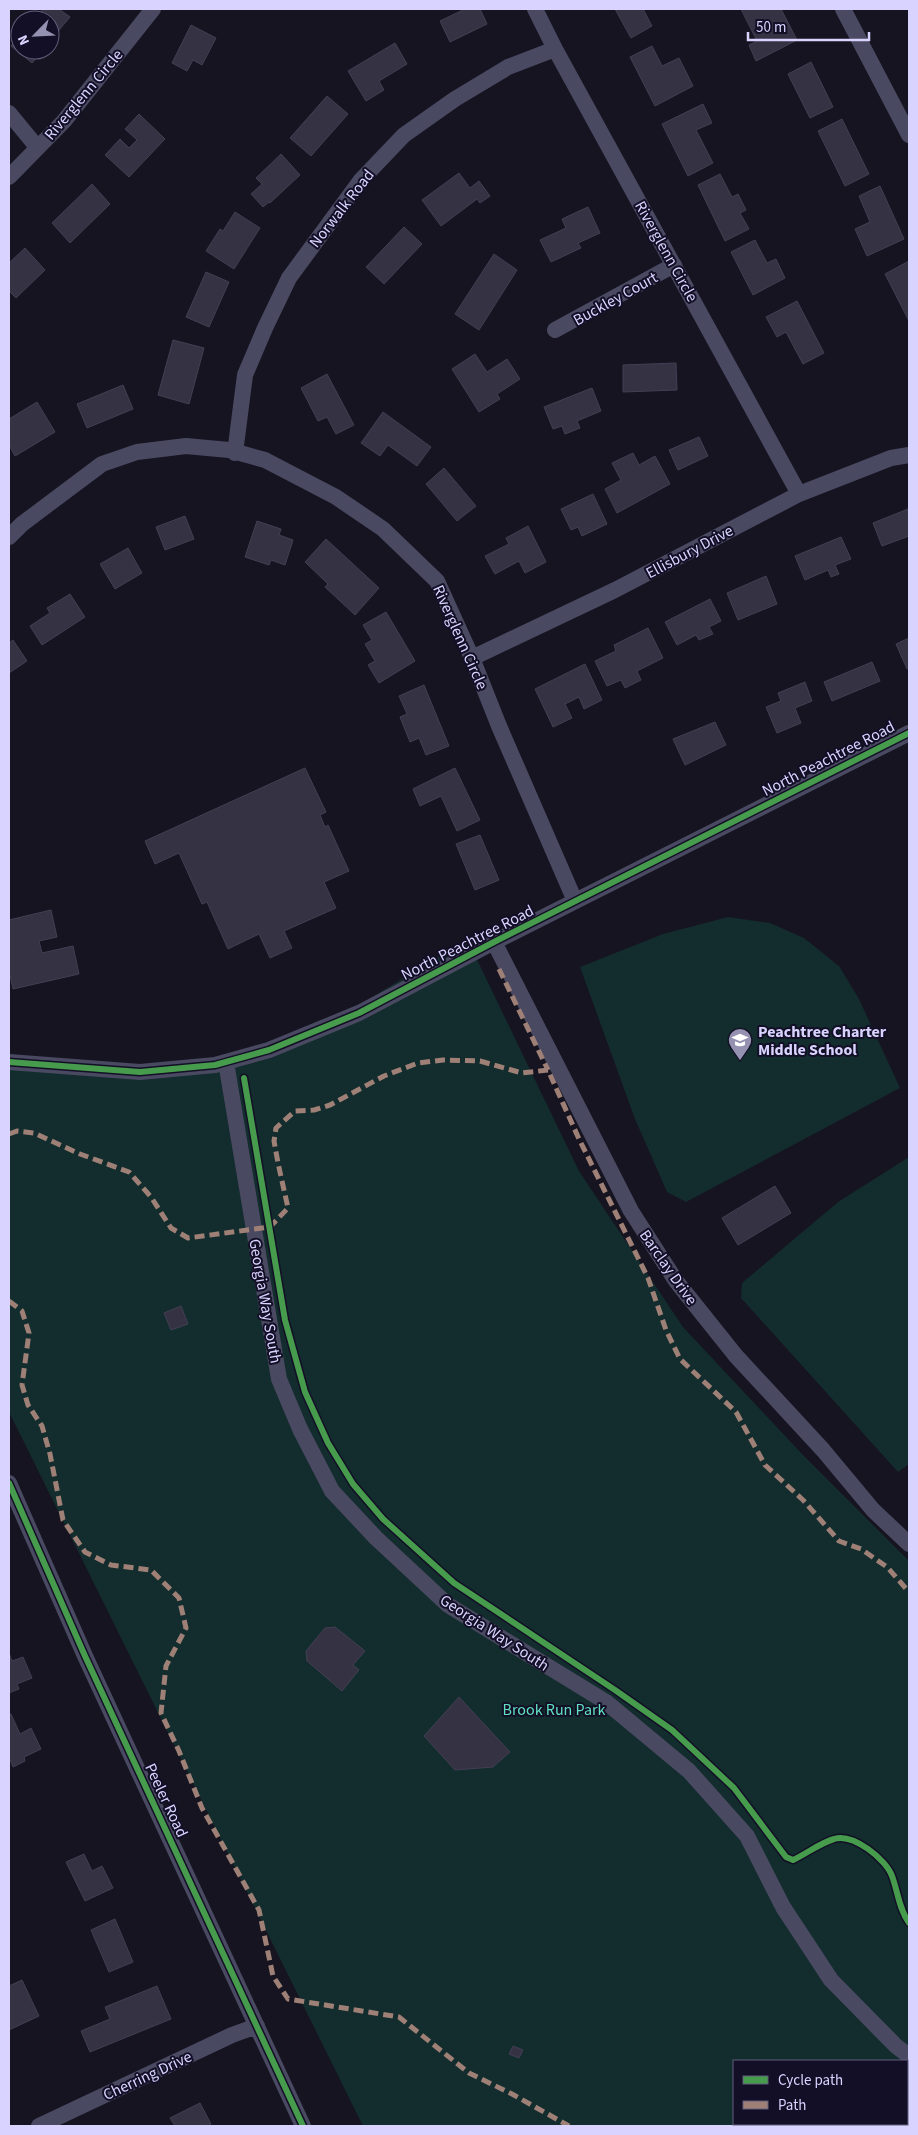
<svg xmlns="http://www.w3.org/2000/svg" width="918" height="2135" font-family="'Source Sans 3',sans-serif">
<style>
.green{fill:#132c2d;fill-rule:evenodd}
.building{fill:#343243;stroke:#433f54}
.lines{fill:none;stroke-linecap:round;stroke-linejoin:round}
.minor{stroke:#4a4962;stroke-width:16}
.quiet{stroke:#9e8076;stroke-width:5;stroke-dasharray:10 5;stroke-linecap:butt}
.cycleway-casing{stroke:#130f26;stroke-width:9}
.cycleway{stroke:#469c4c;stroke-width:6}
.labels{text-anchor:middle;stroke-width:4;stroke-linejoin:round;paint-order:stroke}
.street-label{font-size:16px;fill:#d9d4ff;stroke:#130f26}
.poi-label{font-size:16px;font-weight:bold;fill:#d9d4ff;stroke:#130f26;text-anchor:start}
.park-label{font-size:16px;fill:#5fe0c0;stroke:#130f26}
</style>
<rect width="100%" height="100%" fill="#161421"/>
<path class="green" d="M728 917 770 923 804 938 839 966 859 999 900 1088 686 1202 667 1192 635 1119 580 967 663 934Z
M467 939 579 1171 683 1327 803 1455 909 1561V2126H363L9 1412V1065L66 1068 226 1062 294 1045ZM734 2061H907V2124H734Z
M909 1157V1464L898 1472 741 1298 742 1283 838 1202Z"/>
<path class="building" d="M43 9H59L70 17 50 41V20H33Z
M465 9H480L487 24 450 42 440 21Z
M615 9H643L652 26 631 38Z
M741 9H781L797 40 756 61 749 45 757 41Z
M191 25 216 38 202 65 193 60 187 71 172 63Z
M20 36V50H43L32 63 11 46Z
M395 43 407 64 379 81 384 90 366 101 348 71Z
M652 46 662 66 679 58 693 86 655 106 630 57Z
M811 62 833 107 810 118 788 74Z
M327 96 348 114 311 156 290 138Z
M703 104 712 123 696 130 713 163 688 176 662 124Z
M139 114 165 139 129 177 105 155 120 139 129 148 137 140 125 129Z
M842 119 869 174 845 186 818 131Z
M281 154 300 175 270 203 269 202 263 207 251 194 262 184 256 178Z
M459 173 470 188 479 181 490 196 480 203 477 199 441 226 422 200Z
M720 174 732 197 738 194 746 210 740 213 749 229 725 241 698 185Z
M92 184 110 204 70 243 52 223Z
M880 186 904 239 867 256 855 229 870 222 859 196Z
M588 207 600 233 578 243 581 248 551 262 540 240 566 228 562 219Z
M235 212 260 228 234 269 206 251 220 229 223 231Z
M404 227 422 244 384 284 366 267Z
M755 240 767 263 776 259 785 278 753 295 731 252Z
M25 248 45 270 16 298 9 291V263Z
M494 254 517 270 479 330 455 314Z
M909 261V321L885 274Z
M206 272 229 282 209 327 186 317Z
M797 301 824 353 803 364 786 332 777 337 766 317Z
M173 340 204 348 189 404 158 395Z
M475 354 487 372 507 359 520 379 497 394 500 399 479 412 452 369Z
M676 363 677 390 623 392V365Z
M327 374 354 425 336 434 327 417 318 421 301 388Z
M123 385 133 409 87 428 77 404Z
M592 388 601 411 577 421 580 428 565 434 562 426 553 429 544 407Z
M37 402 55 432 15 456 9 445V419Z
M383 412 431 447 417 466 388 445 380 456 361 443Z
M699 437 708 456 678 470 669 450Z
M633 453 639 465 655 456 670 484 617 513 605 489 621 480 612 463Z
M444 468 476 506 457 521 426 484Z
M593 494 607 524 582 536 578 527 571 530 561 509Z
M908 509 909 536 882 546 873 523Z
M185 516 194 539 165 550 156 527Z
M257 521 281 529 279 535 293 540 285 565 271 560 269 565 245 557Z
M528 526 546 562 525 573 519 561 495 574 485 556 509 544 506 538Z
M841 537 851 559 835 565 839 574 831 577 828 570 805 580 795 556Z
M326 539 379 588 355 615 325 587 328 584 305 562Z
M128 548 142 573 115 589 100 564Z
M766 576 777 604 738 620 727 593Z
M70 594 85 617 42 645 30 626 50 613 47 608Z
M710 599 721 621 709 627 713 634 699 640 696 635 677 645 665 622Z
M386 612 415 661 379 683 368 665 375 661 365 644 372 640 363 625Z
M648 628 663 658 637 671 641 680 625 688 621 680 607 686 595 661 616 651 614 645Z
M909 638V668L907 669 896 644Z
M13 640 27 661 9 673V643Z
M872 662 880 681 832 701 824 682Z
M585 664 602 700 584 709 579 697 565 704 572 718 553 727 535 689Z
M805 682 812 701 795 708 801 723 777 733 766 707 781 701 778 693Z
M424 685 449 746 426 755 419 738 410 742 400 717 407 714 399 696Z
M715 722 726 745 685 765 673 739Z
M305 768 326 812 320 815 325 827 328 825 349 871 324 882 336 908 284 931 292 948 270 958 259 934 228 949 207 902 202 904 179 853 155 864 145 841Z
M455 768 480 820 457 831 441 796 420 806 413 789Z
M480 835 499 880 475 890 456 844Z
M51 910 57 937 39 941 42 953 73 946 79 974 13 989 9 971V920Z
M775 1186 791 1213 738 1245 722 1218Z
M181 1306 188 1324 171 1330 164 1313Z
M335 1627 365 1651 353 1665 359 1670 342 1691 307 1661 306 1651 325 1628Z
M9 1653 12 1661 23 1657 32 1678 17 1684 19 1689 9 1693Z
M459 1697 510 1752 493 1767 455 1770 424 1736Z
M9 1714H11L20 1734 31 1728 41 1749 24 1757 25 1761 13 1767 9 1757Z
M84 1854 92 1871 102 1866 113 1888 85 1901 66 1862Z
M115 1919 133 1962 109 1972 91 1930Z
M22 1980 39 2016 9 2030V1986Z
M157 1986 171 2019 90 2052 81 2031 110 2019 105 2007Z
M513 2046 523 2050 519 2058 509 2054Z
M200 2103 211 2124 206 2126H175L170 2118Z"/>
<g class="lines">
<path class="minor" d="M535 9 555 49 799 494
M843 9 909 135
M9 113 37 147
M9 177 64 121 153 9
M555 330 674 265
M235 453 245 375 265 328 289 278 361 180 404 135 455 99 508 67 555 49
M9 537 22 524 102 464 137 452 186 446 229 450 265 460 336 497 383 529 437 581 472 658 499 726 575 901
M472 658 615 590 799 494 891 458 909 455
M494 942 631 1211 676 1281 736 1356 823 1450 873 1510 909 1544
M9 1062 140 1072 215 1065 269 1050 359 1013 494 942 909 733
M226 1062 279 1379 300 1429 332 1491 376 1538 448 1605 606 1702 689 1771 747 1836 783 1907 831 1980 896 2046 909 2056
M9 1483 85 1656 303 2126
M39 2126 232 2035 257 2026"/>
<path class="quiet" d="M499 969 548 1070
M9 1134 17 1131 34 1133 80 1154 129 1172 151 1197 171 1228 188 1238 270 1227 288 1208 278 1163 274 1141 276 1128 295 1111 314 1110 330 1105 384 1076 418 1063 443 1060 480 1061 522 1073 548 1070 579 1139 648 1278 666 1330 680 1359 736 1412 765 1465 803 1500 839 1541 861 1549 887 1567 909 1592
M9 1301 22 1311 29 1333 22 1385 28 1405 42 1426 50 1454 63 1520 85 1552 111 1565 151 1570 179 1598 186 1628 166 1666 161 1713 179 1751 202 1808 259 1910 273 1976 288 1999 399 2017 469 2073 512 2094 569 2126"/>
<g class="cycleway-casing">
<path id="cycleway" d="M9 1062 140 1072 215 1065 269 1050 359 1013 494 942 909 733
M244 1078 285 1320 305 1392 328 1443 353 1484 383 1519 454 1583 615 1690 672 1730 734 1788 786 1857 793 1860C806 1854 820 1843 834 1839 853 1833 886 1859 892 1876 898 1892 899 1909 909 1923
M9 1483 85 1656 303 2126"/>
</g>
<use href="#cycleway" class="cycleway"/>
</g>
<defs>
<g id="school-pin" transform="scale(1.25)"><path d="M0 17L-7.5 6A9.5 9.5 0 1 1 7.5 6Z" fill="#9591b1" stroke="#130f26"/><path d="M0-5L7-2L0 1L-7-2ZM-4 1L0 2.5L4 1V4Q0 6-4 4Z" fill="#fff"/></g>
</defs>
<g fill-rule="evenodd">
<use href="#school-pin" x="740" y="1040"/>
</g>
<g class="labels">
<g class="street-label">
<text transform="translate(83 94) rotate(-50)" y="6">Riverglenn Circle</text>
<text transform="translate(341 208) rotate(-52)" y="6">Norwalk Road</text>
<text transform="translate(667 251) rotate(61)" y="6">Riverglenn Circle</text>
<text transform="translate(615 298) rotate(-29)" y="6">Buckley Court</text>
<text transform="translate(689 551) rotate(-28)" y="6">Ellisbury Drive</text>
<text transform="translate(461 637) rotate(66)" y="6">Riverglenn Circle</text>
<text transform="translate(828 758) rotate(-27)" y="6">North Peachtree Road</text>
<text transform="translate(467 942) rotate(-27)" y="6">North Peachtree Road</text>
<text transform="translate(669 1267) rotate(55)" y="6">Barclay Drive</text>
<text transform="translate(266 1301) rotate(80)" y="6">Georgia Way South</text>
<text transform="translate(495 1632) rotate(33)" y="6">Georgia Way South</text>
<text transform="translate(167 1800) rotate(65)" y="6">Peeler Road</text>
<text transform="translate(147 2075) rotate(-25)" y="6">Cherring Drive</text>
</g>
<g class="poi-label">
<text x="758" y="1037">Peachtree Charter<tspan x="758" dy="18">Middle School</tspan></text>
</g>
<g class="park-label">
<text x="554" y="1715">Brook Run Park</text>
</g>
</g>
<rect width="918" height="2135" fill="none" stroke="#d9d4ff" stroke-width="20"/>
<rect x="733" y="2060" width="175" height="65" fill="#130f26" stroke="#625e7d"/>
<rect x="743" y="2076" width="25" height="8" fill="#469c4c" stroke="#625e7d"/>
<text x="778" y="2085" font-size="15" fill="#d9d4ff">Cycle path</text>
<rect x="743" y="2101" width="25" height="8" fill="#9e8076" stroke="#625e7d"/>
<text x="778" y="2110" font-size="15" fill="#d9d4ff">Path</text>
<g transform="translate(35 35) rotate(246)"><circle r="24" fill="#130f26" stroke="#625e7d"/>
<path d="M0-4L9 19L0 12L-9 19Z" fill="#9591b1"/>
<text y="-8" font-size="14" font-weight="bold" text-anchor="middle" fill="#d9d4ff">N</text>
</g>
<path d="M748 32v8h121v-8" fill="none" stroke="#d9d4ff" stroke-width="2.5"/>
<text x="756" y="32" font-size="15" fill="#d9d4ff" stroke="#130f26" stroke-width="4" paint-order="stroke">50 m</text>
</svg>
